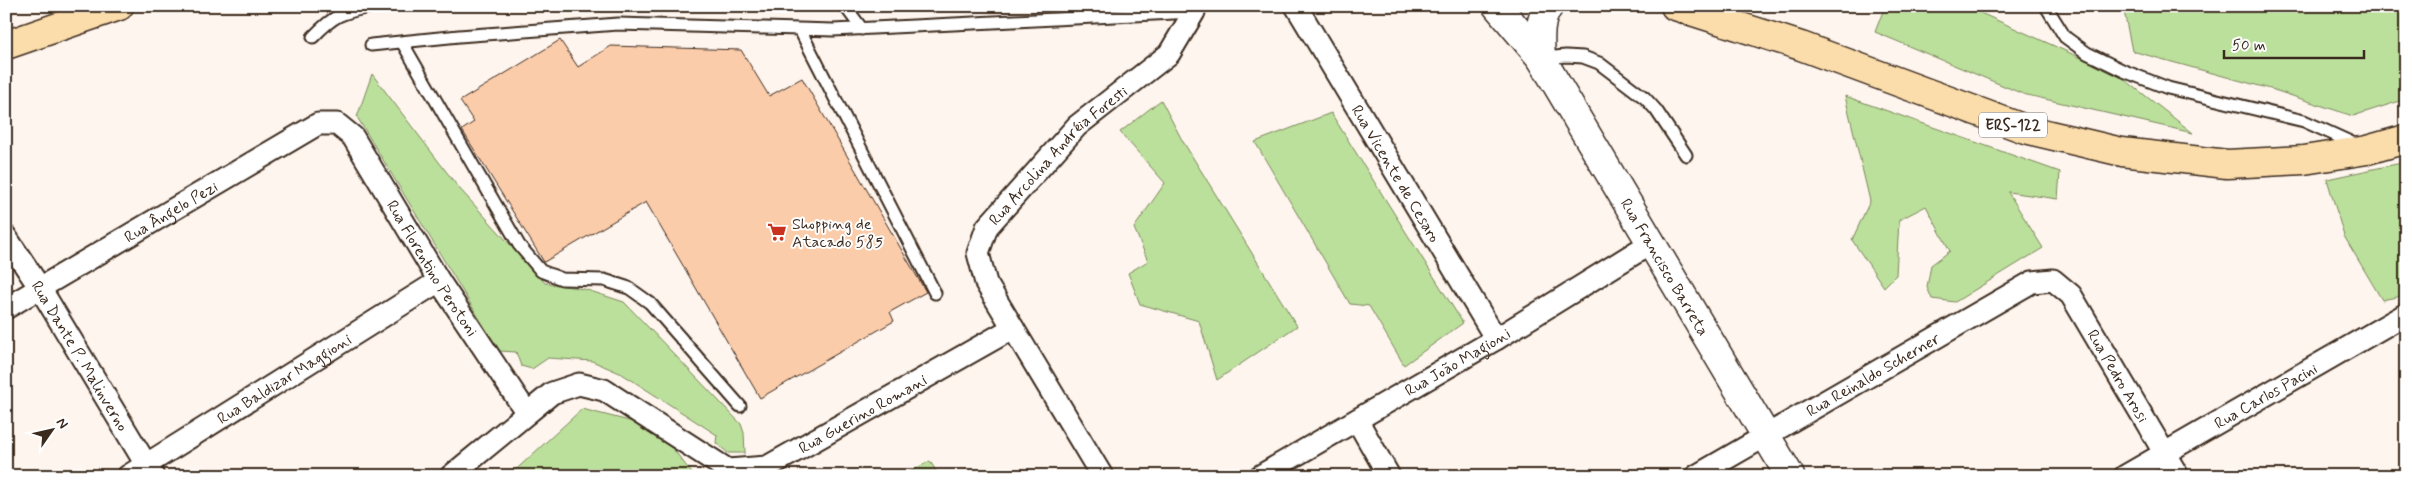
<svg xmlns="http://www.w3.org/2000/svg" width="2412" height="482" font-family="Mynerve,sans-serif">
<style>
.green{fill:#bbe09b;stroke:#7b855c}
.building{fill:#fbccaa;stroke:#3b2a1e}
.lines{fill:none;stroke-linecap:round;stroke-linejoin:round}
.lane-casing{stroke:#3b2a1e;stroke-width:15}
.street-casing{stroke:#3b2a1e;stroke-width:25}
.secondary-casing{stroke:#3b2a1e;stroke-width:31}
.highway-casing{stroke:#3b2a1e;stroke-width:31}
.lane{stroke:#fff;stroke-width:11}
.street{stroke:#fff;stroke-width:21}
.secondary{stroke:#fff;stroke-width:28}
.highway{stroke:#fbddab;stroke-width:28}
.labels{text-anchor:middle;stroke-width:4;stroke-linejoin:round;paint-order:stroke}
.shield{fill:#fff;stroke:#766a62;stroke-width:1}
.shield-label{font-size:15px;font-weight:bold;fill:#3b2a1e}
.street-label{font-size:16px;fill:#3b2a1e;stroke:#fff}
.poi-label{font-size:16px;fill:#3b2a1e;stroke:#fff;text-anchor:start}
</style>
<rect width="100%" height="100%" fill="#fef5ee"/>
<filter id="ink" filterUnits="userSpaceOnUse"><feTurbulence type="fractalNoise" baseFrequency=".02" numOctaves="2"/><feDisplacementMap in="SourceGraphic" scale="10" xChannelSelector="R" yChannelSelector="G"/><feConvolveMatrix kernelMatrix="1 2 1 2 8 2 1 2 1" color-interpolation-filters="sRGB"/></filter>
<g filter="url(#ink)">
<path class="green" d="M1885 6H1965L2119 75 2193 133 2023 94 1875 32Z
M2123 6H2406V99L2353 116 2274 90 2132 51Z
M372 74 458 187 545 283 584 289 624 302 741 424 744 433 745 453H728L716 443 717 435 622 374 592 361 548 358 532 369 521 366 516 352 499 351 357 117Z
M1845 96 2060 172 2058 199 2008 192 2043 248 1955 302 1932 299 1927 287 1931 265 1950 251 1926 206 1899 220 1896 275 1884 287 1852 240 1870 201Z
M1161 100 1182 140 1297 326 1217 380 1199 321 1140 304 1128 273 1148 261 1134 228 1165 183 1120 132Z
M1331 113 1463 323 1404 365 1369 306 1350 304 1255 142Z
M2406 162V295L2382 300 2344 236 2327 179Z
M582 409 657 428 694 476H509Z
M930 461 939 476H902Z"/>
<path class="building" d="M560 40 578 67 611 46 741 50 769 96 802 78 926 292 890 312 894 321 760 398 646 202 544 262 462 130 474 122 460 101Z"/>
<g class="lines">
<g class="lane-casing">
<path id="lane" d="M845 6 862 29
M2047 8 2065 37 2087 53 2124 71 2168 88 2304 121 2359 146
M800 30 935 293
M313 37C336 13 342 13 374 6
M402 42 519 245 541 271 562 279 604 280 629 288 650 303 740 406
M371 45 459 36 618 24 833 30 1194 12
M1543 58 1566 56 1583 57 1599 63 1645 98 1656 110 1686 155"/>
</g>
<g class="street-casing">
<g id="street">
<path id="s1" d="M1296 6 1496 339"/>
<path id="s2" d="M6 237 40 288 153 476"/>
<path id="s3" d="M6 308 318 124H337L353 137 439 281 527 413"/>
<path d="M1357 420 1389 476"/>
<path id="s4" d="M128 476 439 281"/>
<path id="s5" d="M451 476 552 393 579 384 604 390 728 470 767 467 1013 328"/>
<path id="s6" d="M1102 476 986 283 978 253 987 227 1077 126 1169 54 1194 12 1195 6"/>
<path id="s7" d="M1260 476 1496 339 1651 243"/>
<path id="s8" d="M1696 476 2032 282 2053 280 2071 295 2178 476"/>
<path id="s9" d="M2125 476 2406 314"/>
</g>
</g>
<g class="secondary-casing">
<g id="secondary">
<path id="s10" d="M1497 6 1541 58 1790 476"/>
<path d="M1541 58C1540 42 1538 20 1549 6"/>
</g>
</g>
<g class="highway-casing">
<path id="highway" d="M1675 6 1801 46 2025 129 2122 152 2227 164 2304 160 2367 150 2406 139
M6 45 119 6"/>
</g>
<use href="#lane" class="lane"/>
<use href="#street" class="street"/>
<use href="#secondary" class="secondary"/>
<use href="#highway" class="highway"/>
</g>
</g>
<defs>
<g id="supermarket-bare" transform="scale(1.5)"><path d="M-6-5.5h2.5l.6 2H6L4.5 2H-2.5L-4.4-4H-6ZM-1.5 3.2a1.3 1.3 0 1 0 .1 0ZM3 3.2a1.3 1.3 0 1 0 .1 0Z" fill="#c8321e" stroke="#fff" stroke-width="2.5" paint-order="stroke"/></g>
</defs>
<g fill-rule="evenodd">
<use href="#supermarket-bare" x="777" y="232"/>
</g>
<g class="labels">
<rect class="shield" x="1979" y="112.5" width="68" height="25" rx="4"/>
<g class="shield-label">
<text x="2013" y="130">ERS-122</text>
</g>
<g class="street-label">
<text dy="6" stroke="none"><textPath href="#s6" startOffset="385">Rua Arcolina Andréia Foresti</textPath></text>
<text dy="6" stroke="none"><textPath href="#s1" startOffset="195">Rua Vicente de Cesaro</textPath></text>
<text dy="6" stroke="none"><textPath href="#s3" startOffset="191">Rua Ângelo Pezi</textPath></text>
<text dy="6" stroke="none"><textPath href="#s3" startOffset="555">Rua Florentino Perotoni</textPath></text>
<text dy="6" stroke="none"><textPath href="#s10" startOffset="311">Rua Francisco Barreta</textPath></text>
<text dy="6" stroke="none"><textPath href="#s2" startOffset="140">Rua Dante P. Malinverno</textPath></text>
<text dy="6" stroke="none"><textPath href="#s7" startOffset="228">Rua João Magioni</textPath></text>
<text dy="6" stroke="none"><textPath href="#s8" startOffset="204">Rua Reinaldo Scherner</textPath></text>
<text dy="6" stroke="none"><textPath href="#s8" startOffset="526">Rua Pedro Arosi</textPath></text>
<text dy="6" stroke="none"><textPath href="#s4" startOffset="184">Rua Baldizar Maggioni</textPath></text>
<text dy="6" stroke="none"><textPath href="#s9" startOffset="162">Rua Carlos Pacini</textPath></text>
<text dy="6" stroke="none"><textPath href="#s5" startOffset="481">Rua Guerino Romani</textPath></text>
</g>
<g class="poi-label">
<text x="792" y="229">Shopping de<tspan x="792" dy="18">Atacado 585</tspan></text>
</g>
</g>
<rect width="2412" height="482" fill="none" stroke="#fff" stroke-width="25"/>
<rect x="12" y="12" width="2387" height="457" fill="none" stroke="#3b2a1e" stroke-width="2" filter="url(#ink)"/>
<g transform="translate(52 430) rotate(56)" stroke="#ffffff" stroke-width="4" paint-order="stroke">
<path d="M0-4L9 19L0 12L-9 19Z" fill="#3b2a1e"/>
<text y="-8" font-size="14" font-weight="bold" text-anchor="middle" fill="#3b2a1e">N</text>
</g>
<path d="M2224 50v8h140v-8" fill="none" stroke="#3b2a1e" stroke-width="2.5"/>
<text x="2232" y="50" font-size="15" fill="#3b2a1e" stroke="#ffffff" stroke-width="4" paint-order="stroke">50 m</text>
</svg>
